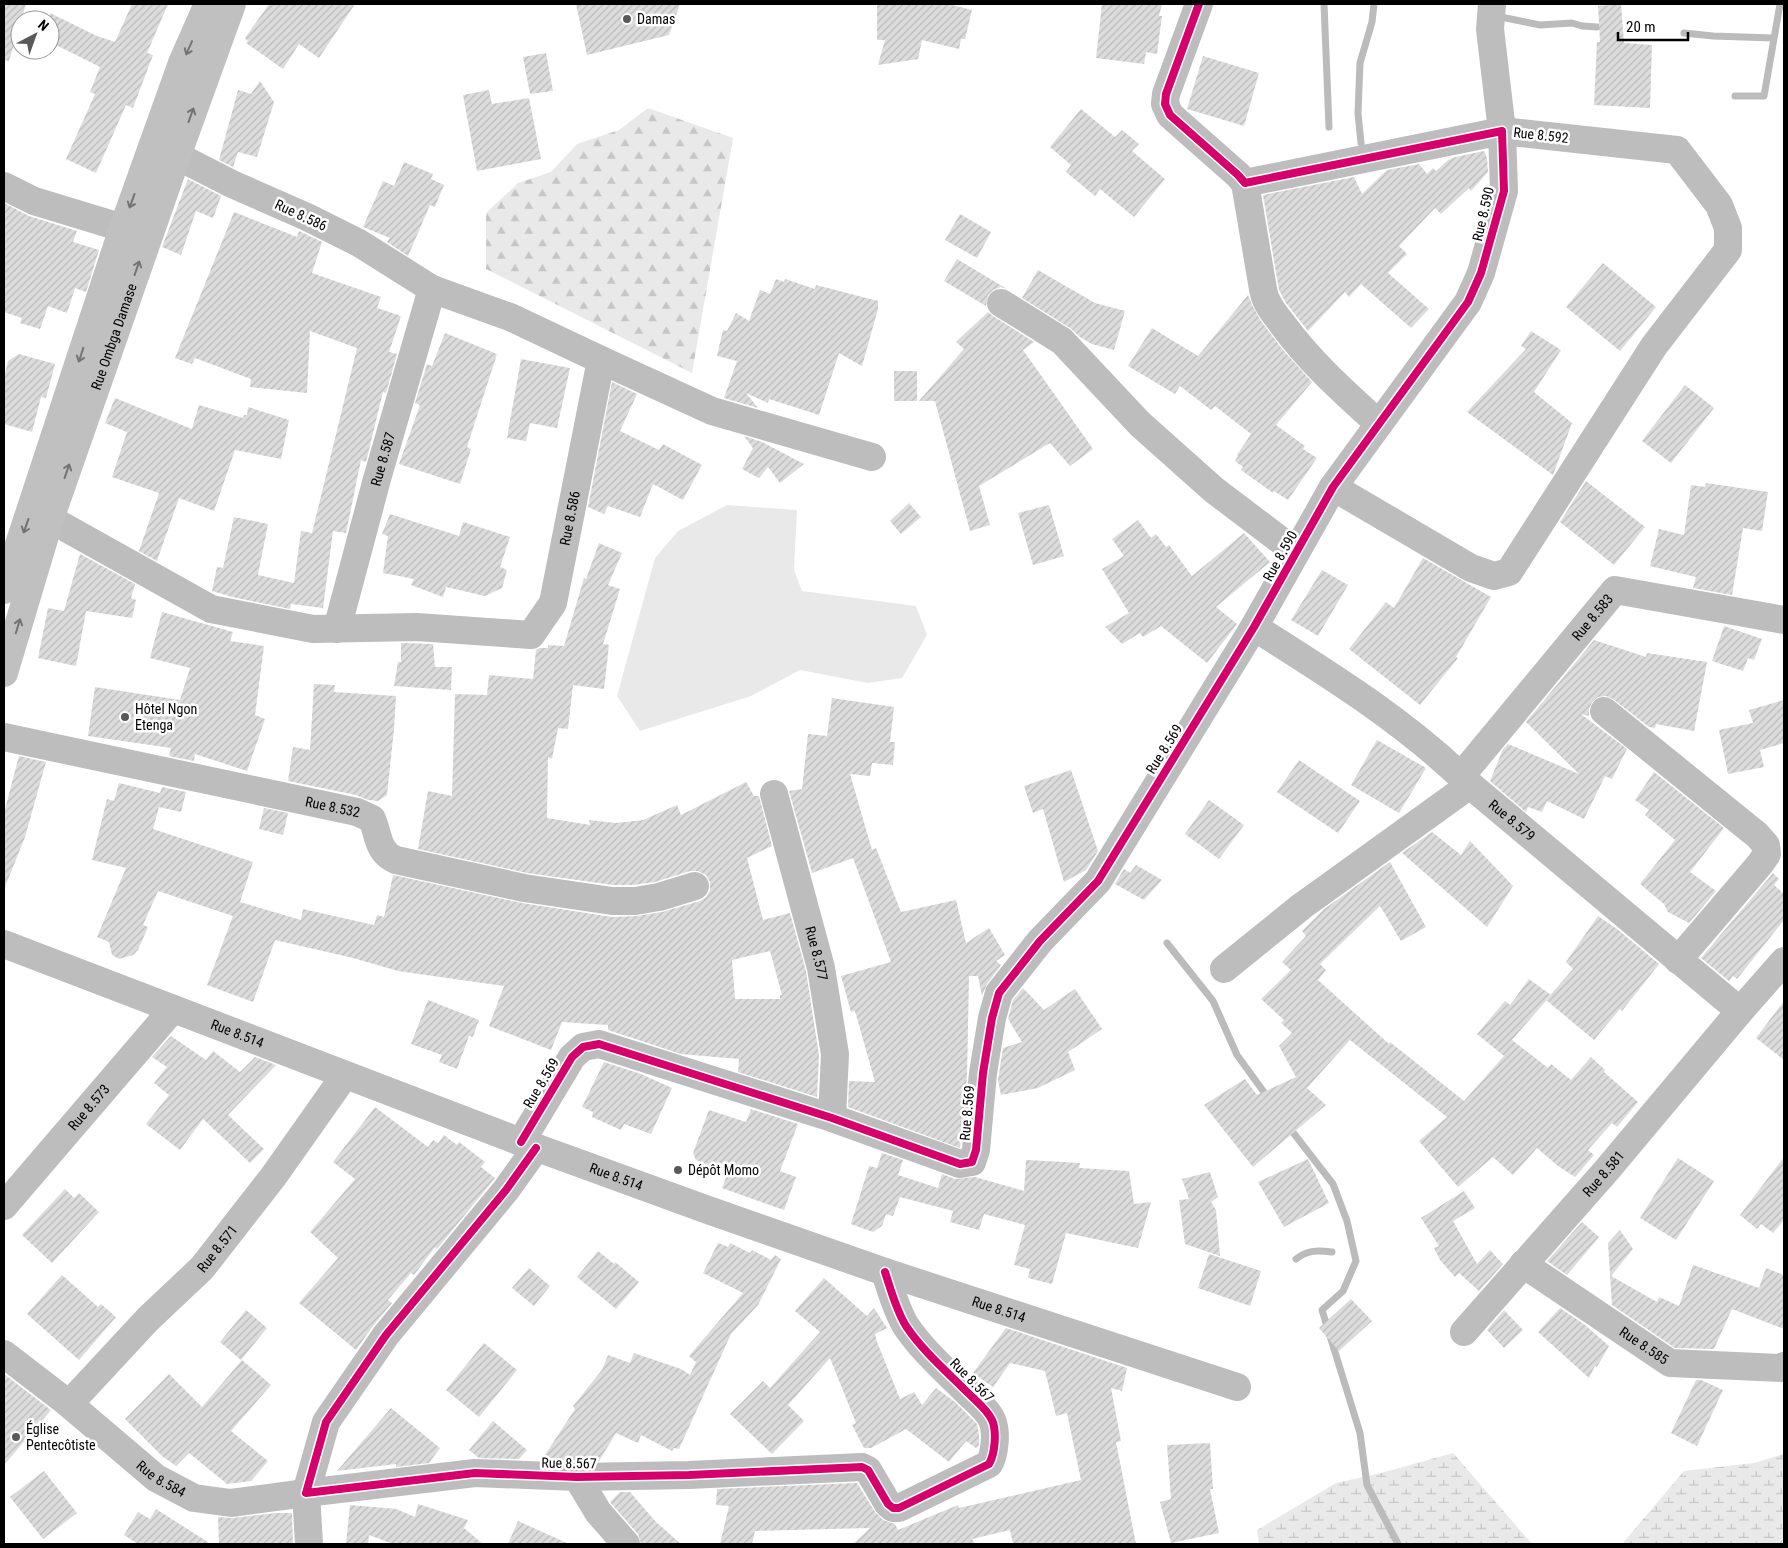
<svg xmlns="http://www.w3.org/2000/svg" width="1788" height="1548" font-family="'Roboto Condensed',sans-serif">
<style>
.grass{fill:#e9e9e9}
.forest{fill:url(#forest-firs)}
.wetland{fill:url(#wetland-marsh)}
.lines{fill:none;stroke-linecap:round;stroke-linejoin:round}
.stream{stroke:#bbb;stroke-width:7}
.building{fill:url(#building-hatch);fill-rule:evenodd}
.street{stroke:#bdbdbd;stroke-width:28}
.secondary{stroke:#c0c0c0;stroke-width:28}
.cycleway-casing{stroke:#fff;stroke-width:11}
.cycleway{stroke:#d6006c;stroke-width:8}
.oneway{stroke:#737373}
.poi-dot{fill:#595959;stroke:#fff;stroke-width:2}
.labels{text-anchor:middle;stroke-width:5;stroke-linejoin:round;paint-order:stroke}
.poi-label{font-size:14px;fill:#000;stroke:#fff;text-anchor:start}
.street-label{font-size:14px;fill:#000;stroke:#fff}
</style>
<defs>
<pattern id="forest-firs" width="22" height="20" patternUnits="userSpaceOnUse" patternTransform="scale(1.25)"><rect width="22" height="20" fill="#e9e9e9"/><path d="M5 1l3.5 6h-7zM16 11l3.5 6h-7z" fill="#c6c6c6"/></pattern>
<pattern id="wetland-marsh" width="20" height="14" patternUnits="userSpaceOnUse" patternTransform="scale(1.25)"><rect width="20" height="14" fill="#e9e9e9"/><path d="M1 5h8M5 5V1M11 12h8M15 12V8" fill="none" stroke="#c6c6c6"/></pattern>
<pattern id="building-hatch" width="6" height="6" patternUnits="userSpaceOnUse" patternTransform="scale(1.25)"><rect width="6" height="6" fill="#dcdcdc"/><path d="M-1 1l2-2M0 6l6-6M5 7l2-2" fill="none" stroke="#bbb"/></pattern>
</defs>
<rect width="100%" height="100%" fill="#fff"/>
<path class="grass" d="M727 505 797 510 794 570 802 591 916 606 927 635 902 678 868 683 800 670 751 696 640 731 617 696 655 558 678 531Z"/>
<path class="forest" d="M648 108 733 138 692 373 486 269V213L518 183 551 172 577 144 619 130Z"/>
<path class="wetland" d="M1453 1453 1532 1544H1259L1257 1530 1336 1483 1381 1473Z
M1784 1454V1544H1622L1684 1471 1754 1463Z"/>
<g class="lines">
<path class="stream" d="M1324 4 1329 127
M1496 16 1540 25 1572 23 1582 26 1597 27
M1684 33 1713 36 1773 38
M1735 96H1764L1780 4
M1361 143 1358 113 1360 63 1372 22 1374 4
M1167 943 1213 1001 1237 1055 1269 1099
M1288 1126 1333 1184 1347 1221 1356 1261 1343 1291 1322 1310 1360 1433 1367 1485 1398 1544
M1296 1259C1308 1250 1317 1250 1332 1252"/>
</g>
<path class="building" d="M4 4H26L9 61 4 60Z
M132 4H168L147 53 153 55 133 108 126 105 96 173 66 159 95 94 90 92 100 67 50 42V13L97 36 115 42Z
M269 4H355L319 58 299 44 283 69 246 43 248 41 245 38Z
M576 4H680L669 35 587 55Z
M877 4H948L972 10 965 39H961L959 49 922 40 918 59 878 65 885 40H877Z
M1102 4H1162L1159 16H1162L1157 54 1146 52 1144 64 1096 58Z
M1621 4 1624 43 1652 45 1650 108 1594 105 1597 42H1600L1598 6Z
M546 53 553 91 530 94 523 57Z
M1203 56 1259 73 1244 126 1187 109Z
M260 81 274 102 257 157 238 152 233 167 219 160 238 90 251 94Z
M489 90 492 104 529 98 541 159 477 171 463 95Z
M1081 109 1115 137 1122 130 1139 144 1132 151 1165 179 1134 217 1100 189 1095 196 1066 172 1071 165 1050 147Z
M1484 151 1487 158 1488 172 1471 191 1469 188 1441 214 1435 208 1399 246 1407 254 1388 273 1429 309 1411 328 1361 284 1349 297 1345 292 1308 331 1286 303 1279 290 1263 195 1354 177 1362 194 1387 170 1419 164 1427 174 1433 168 1436 171 1448 160 1455 157Z
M404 162 433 174 431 179 444 185 435 207 430 205 408 256 387 242 390 238 363 227 383 181 394 186Z
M188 179 221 196 213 218 196 211 181 255 162 247Z
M4 203 29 216 77 231 73 242 99 250 86 292 75 288 67 313 48 306 40 329 20 323 22 318 4 312Z
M234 212 297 237 299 231 322 242 312 273 381 297 377 308 401 316 389 352 397 354 386 393 383 392 366 462 361 460 346 533 333 531 323 608 291 604 290 609 232 597 212 591 217 567 223 568 234 517 268 524 258 575 294 583 301 531 312 533 357 348 310 331 307 393 250 387 251 379 195 358 192 364 175 358Z
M960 214 991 232 977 258 945 240Z
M957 259 1007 289 1001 287 993 290 988 295 986 306 944 281Z
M1603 263 1656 307 1620 351 1566 307Z
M1038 270 1095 303 1125 311 1114 350 1092 344 1080 337 1070 328 1022 298Z
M776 279 784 282 785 279 815 289 816 285 878 301V309L862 366 839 353 819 415 769 399 768 403 746 393 758 408 724 398 737 361 717 356 723 330 727 331 736 313 749 321 760 290 770 294Z
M1248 295 1252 305 1261 321 1282 349 1312 382 1276 425 1305 446 1303 449 1317 458 1288 500 1274 491 1273 493 1241 470 1243 467 1235 461 1238 456 1237 455 1251 434 1215 406 1211 410 1180 386 1175 394 1128 366 1152 328 1198 356Z
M988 312 993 316 1034 342 1023 350 1093 449 1070 466 1050 443 979 486 990 525 970 531 935 401H919L964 349 956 342Z
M1531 331 1561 350 1534 392 1572 423 1553 475 1467 412 1526 349 1521 346Z
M445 333 497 354 467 447 471 449 460 484 399 464 420 405 415 403 427 364 432 366Z
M19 354 55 364 46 398 41 397 32 432 4 424V378L8 361Z
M521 359 570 368 557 428 530 423 526 441 507 438Z
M894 371H917V401H894Z
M612 382 637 394 620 431 659 450 663 444 702 465 683 500 653 484 640 517 608 506 604 514 588 507Z
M1685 385 1714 408 1671 463 1642 441Z
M115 398 192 429 199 405 243 418 244 415H247L248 407 289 420 281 459 235 450 214 511 179 498 157 561 139 551 159 493 112 477 127 432 105 423Z
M744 436 762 442 804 464 780 483 768 467 759 478 742 469 753 448Z
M1586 481 1645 527 1614 565 1560 522Z
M1706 483 1768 492 1762 531 1743 528 1732 595 1693 588 1696 577 1650 566 1659 529 1684 535 1691 485 1705 487Z
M909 503 921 517 901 534 890 521Z
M1049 505 1064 556 1033 565 1018 513Z
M390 514 459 536 463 522 510 537 500 567 507 570 502 588 485 596 446 587 443 597 411 585 414 579 383 573 388 536 382 534Z
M1138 520 1151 538 1156 534 1166 547 1169 545 1192 576 1244 533 1270 562 1216 607 1237 624 1207 663 1161 626 1143 637 1140 633 1122 644 1105 627 1129 613 1102 569 1124 556 1112 539Z
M599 543 622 553 608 585 620 589 603 644 609 645 604 689 573 685 568 729 558 728 552 759 548 757 547 818 590 825 589 820 616 823 643 820 677 805 681 815 746 782 754 796H759L772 846 747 858 763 920 790 913 806 971 819 1055 817 1097 738 1072 739 1059 681 1054 608 1030V1025L562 1022 551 1050 489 1026 504 986 398 971 353 958 275 940 253 1002 207 985 233 916 158 891 143 925 148 927 138 950 133 955 119 959 112 955 109 942 97 937 126 868 92 860 107 799 114 801 119 783 160 793 162 787 186 792 181 812 159 807 153 829 253 862 240 902 301 920 303 909 374 925 377 915 384 917 393 875 522 903 612 917 637 916 662 912 700 901 706 897 710 890V882L706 875 698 871H690L655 882 634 885H613L527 873 418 849 428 791 452 796 455 694 487 695 489 675 533 679 536 650 539 648H548V645L564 646 584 578 586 579ZM770 951 782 995H780V999H735L732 960Z
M80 554 135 584 131 598 136 600 132 618 86 611 76 666 38 658 48 608 64 611Z
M1423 558 1491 597 1456 657 1458 658 1420 705 1349 649 1386 602 1394 608Z
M1322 570 1348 585 1318 636 1291 620Z
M162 612 233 632 230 641 264 646 255 715 265 719 247 771 195 754 194 761 169 756 171 748 88 736 95 687 180 700 190 668 150 658Z
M1724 626 1762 639 1754 660 1748 658 1743 671 1712 661Z
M1594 640 1646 657 1647 653 1707 662 1694 731 1656 724 1655 728 1649 727 1613 699 1606 696 1598 697 1592 702 1589 709V716L1581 714 1627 749 1612 779 1605 776 1584 819 1547 801 1542 812 1528 807 1526 812 1490 781 1503 749 1508 744 1579 774 1526 722Z
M401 643 433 644 435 667H452L451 690 394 686 398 662H401Z
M314 684 335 685 334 692 396 696 394 729 387 795 378 801 368 800 356 795 288 781 293 747 310 750Z
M832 698 894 707 890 742H895L893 765 872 763 870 776 850 774 872 850 876 848 901 912 956 900 966 943 989 928 1005 955 996 961 1001 965 987 984 982 996 978 976H969L967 1077 960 1148 848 1107 849 1081 875 1082 855 1011 851 1012 841 976 891 962 853 858 812 873 789 791 802 789 808 734 827 736Z
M1784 700V743L1760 750 1764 767 1728 774 1719 730 1753 723 1749 710Z
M1377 740 1426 768 1399 813 1351 785Z
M19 756 46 762 25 837 5 887 4 813Z
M1299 760 1360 801 1338 833 1277 792Z
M1071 770 1098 851 1086 870 1064 882 1043 809 1033 813 1024 786Z
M1654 772 1724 828 1690 872 1716 891 1689 923 1668 912 1664 904 1640 884 1675 840 1645 815 1649 810 1635 800Z
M1209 800 1244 825 1219 859 1185 834Z
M264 808 288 813 283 835 259 829Z
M1432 832 1461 855 1470 841 1513 886 1487 927 1402 853Z
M1390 862 1426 927 1401 941 1380 906 1320 964 1326 970 1318 980 1389 1044 1390 1042 1464 1101 1504 1056 1477 1034 1505 1001 1510 1005 1529 979 1551 995 1512 1040 1548 1068 1551 1064 1571 1080 1591 1057 1605 1070 1604 1072 1638 1102 1617 1127 1612 1123 1588 1150 1594 1155 1575 1177 1558 1166 1537 1148 1513 1175 1493 1157 1458 1187 1419 1141 1447 1117 1350 1040 1307 1088 1326 1105 1253 1167 1204 1105 1245 1079 1257 1095 1296 1077 1279 1046 1292 1033 1281 1023 1284 1020 1261 999 1291 970 1282 962 1306 936 1302 931 1324 909Z
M1136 865 1162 880 1144 900 1115 884 1124 869 1130 873Z
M1773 873 1779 879 1774 885 1784 894V920L1737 979 1733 976 1729 981 1701 958Z
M1598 916 1617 929 1659 964 1622 1011 1620 1009 1594 1040 1546 1000 1573 969 1566 962Z
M1023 988 1044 1010 1075 989 1102 1029 1068 1052 1075 1070 1038 1088 1001 1095 998 1080 1003 1048 1022 1042 1008 1019 1013 1000Z
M428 1000 479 1020 473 1037 469 1036 457 1069 439 1062 442 1055 411 1044Z
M1784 1001V1060L1756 1038Z
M171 1036 206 1060 213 1051 240 1072 255 1057 276 1065 228 1115 264 1149 250 1163 203 1119 180 1150 146 1124 169 1095 154 1083 167 1067 152 1057Z
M604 1062 641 1074 672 1088 651 1134 624 1124 621 1130 592 1117 593 1112 582 1107Z
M375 1107 428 1147 433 1140 438 1143 444 1135 457 1145 459 1142 485 1162 481 1167 495 1178 437 1249 435 1247 414 1275 411 1273 388 1300 392 1303 373 1326 356 1350 299 1303 338 1258 310 1232 355 1179 333 1162Z
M751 1109 798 1124 780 1171 796 1177 784 1210 722 1188 728 1172 696 1160 693 1153 709 1110 746 1122Z
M882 1153 903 1160 898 1175 938 1188 942 1174 955 1179 975 1177 1024 1191 1026 1160 1080 1163 1079 1168 1129 1171 1134 1204 1151 1202 1138 1248 1066 1233 1052 1284 1028 1278 1030 1269 1014 1265 1025 1225 984 1214 979 1230 950 1222 953 1211 900 1197 893 1216 886 1214 882 1226 873 1232 851 1224 869 1166 877 1168Z
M1784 1157V1220L1773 1233 1761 1224 1757 1229 1740 1215Z
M1678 1158 1714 1181 1676 1240 1640 1218Z
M1308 1159 1329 1203 1284 1227 1258 1182Z
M1210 1172 1218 1197 1211 1202 1216 1210 1220 1256 1185 1244 1179 1200 1189 1199 1182 1179Z
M65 1189 74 1198 79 1193 99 1212 52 1263 22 1235Z
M1464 1191 1475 1208 1453 1221 1477 1264 1490 1250 1503 1264 1479 1291 1459 1273 1455 1277 1440 1260 1434 1248 1439 1246 1421 1218Z
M1582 1222 1599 1237 1567 1275 1547 1261Z
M1620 1230 1633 1249 1611 1276 1657 1302 1659 1297 1679 1306 1693 1265 1759 1288 1766 1268 1784 1275V1329L1732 1309 1714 1349 1675 1348 1612 1305 1608 1243Z
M718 1243 728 1247 730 1243 750 1253 752 1250 771 1260 775 1255 781 1259 758 1305 731 1334 679 1449 674 1448 672 1451 641 1435 638 1443 616 1433 599 1461 554 1460 545 1455 575 1409 573 1406 602 1370 608 1355 630 1363 634 1353 681 1369 690 1375 696 1362 689 1356 743 1293 703 1273Z
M598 1251 614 1264 615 1262 639 1282 616 1309 577 1277Z
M1209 1254 1261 1271 1250 1306 1198 1288Z
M529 1268 550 1286 534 1306 512 1288Z
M62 1275 98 1307 101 1304 116 1317 79 1360 27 1314Z
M824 1278 867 1316 874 1308 887 1328 875 1334 877 1342 900 1399 914 1392 922 1405 936 1388 955 1402 977 1424 979 1436V1445L976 1448 966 1441 949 1462 906 1429 871 1448H864L852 1425 856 1423 830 1358 788 1405 804 1421 772 1454 730 1414 763 1381 770 1388 820 1332 795 1311Z
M1351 1299 1372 1321 1339 1351 1319 1328Z
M1560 1308 1585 1325 1609 1346 1597 1367 1595 1366 1589 1378 1538 1332Z
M246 1310 267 1328 241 1360 220 1342Z
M1504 1310 1523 1330 1504 1348 1487 1330Z
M1006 1328 1127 1368 1122 1391 1111 1388 1121 1441 1116 1442 1136 1544H1013L1010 1530 972 1539 975 1544H853L870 1528 755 1531 752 1544H720L729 1506 716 1505 717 1489 857 1483 875 1512 883 1520 895 1524 898 1530 958 1505 959 1508 1081 1480 1067 1413 1056 1416 1045 1371 1010 1363 993 1387 973 1373Z
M484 1343 517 1370 479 1417 446 1390Z
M242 1360 271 1385 231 1431 268 1461 251 1481 227 1484 189 1453 176 1466 162 1456 125 1419 169 1374 202 1407Z
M4 1374 51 1410 4 1465Z
M1696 1380H1701L1723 1390 1697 1446 1671 1433Z
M391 1408 440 1448 429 1463 396 1467V1464L337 1471Z
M493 1421 527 1450 519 1459 479 1458 469 1450Z
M1210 1443 1213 1489H1210L1219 1533 1171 1543 1160 1502 1171 1499 1167 1445Z
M44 1471 77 1513 43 1539 10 1497Z
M620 1492H630L656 1522 681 1544H641L638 1534 610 1502Z
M418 1504 468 1520 464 1528 483 1544H393L369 1535 368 1544H346L350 1505 396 1509 415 1517Z
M156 1509 211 1544H138L124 1535 138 1512 150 1519Z
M276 1513H292L293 1544H219L218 1517 233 1518Z
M518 1521 569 1544H508Z"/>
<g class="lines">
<g class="street">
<path d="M1245 183 1263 289C1265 303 1274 313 1283 325 1311 363 1344 392 1379 424"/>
<path d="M4 186 34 201 123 228"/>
<path d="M1001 303 1062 341 1140 424 1214 490 1296 552"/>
<path d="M601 360 712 411 872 457"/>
<path d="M1333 487 1471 568 1494 576 1509 572 1654 346 1728 250V228L1719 205 1677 150 1502 131 1490 29 1492 4"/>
<path id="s1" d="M50 519 211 609 313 629 417 627 531 635 553 603 601 360 510 317 432 289 359 243 307 217 232 184 177 156"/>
<path d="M1254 627C1330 675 1406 722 1470 785"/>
<path id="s2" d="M337 629 377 479 432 289"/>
<path d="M1604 711 1757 835 1766 845 1767 854 1760 864 1678 960"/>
<path id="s3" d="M4 737 357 812 372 819C379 835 377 852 396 860L524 888 612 901H635L659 897 695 886"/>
<path id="s4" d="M1461 776 1615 590 1784 620"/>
<path id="s5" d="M774 794 821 968 835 1054 832 1118"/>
<path id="s6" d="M4 944 521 1142 708 1210 885 1272 1237 1387"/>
<path id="s7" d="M1224 969 1302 906 1470 785 1740 1011 1784 961"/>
<path d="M521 1142 572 1057 583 1047 599 1044 832 1118 960 1164 972 1162 976 1150 983 1073 992 1018 999 993 1040 941 1098 881 1254 627 1333 487 1468 302 1481 273 1504 191 1502 131 1245 183 1238 175 1170 115 1165 104 1166 94 1199 4"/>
<path d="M536 1148 506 1190 386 1335 326 1422 306 1493 475 1473 577 1477 689 1475 862 1467 868 1470 888 1504 893 1508H899L989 1464C995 1454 997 1431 992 1420 987 1409 975 1400 966 1391 945 1370 922 1350 906 1326 896 1310 891 1290 885 1272"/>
<path id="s8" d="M4 1206 173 1009"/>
<path id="s9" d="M1523 1264 1670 1363 1782 1368 1784 1366"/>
<path id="s10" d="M1464 1332 1606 1171 1740 1011"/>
<path id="s11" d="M4 1354 69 1404 156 1478 194 1498 231 1503 306 1493 309 1544"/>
<path id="s12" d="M69 1404 148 1319 202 1268 273 1177 345 1075"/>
<path d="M577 1477 598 1512 626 1544"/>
</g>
<g class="secondary">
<path d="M4 590 123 228 182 63 208 4"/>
<path id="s13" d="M4 673 50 519 177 156 232 4"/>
</g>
<g class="cycleway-casing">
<path id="cycleway" d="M521 1142 572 1057 583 1047 599 1044 832 1118 960 1164 972 1162 976 1150 983 1073 992 1018 999 993 1040 941 1098 881 1254 627 1333 487 1468 302 1481 273 1504 191 1502 131 1245 183 1238 175 1170 115 1165 104 1166 94 1199 4
M536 1148 506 1190 386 1335 326 1422 306 1493 475 1473 577 1477 689 1475 862 1467 868 1470 888 1504 893 1508H899L989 1464C995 1454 997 1431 992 1420 987 1409 975 1400 966 1391 945 1370 922 1350 906 1326 896 1310 891 1290 885 1272"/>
</g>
<use href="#cycleway" class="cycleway"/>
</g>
<defs><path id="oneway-shaft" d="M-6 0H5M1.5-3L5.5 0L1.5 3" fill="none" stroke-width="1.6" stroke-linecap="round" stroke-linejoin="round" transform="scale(1.25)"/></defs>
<g class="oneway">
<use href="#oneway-shaft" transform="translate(189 48) rotate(114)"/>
<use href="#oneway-shaft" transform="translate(191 115) rotate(-70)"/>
<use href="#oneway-shaft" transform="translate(132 201) rotate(110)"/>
<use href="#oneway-shaft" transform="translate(137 268) rotate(-71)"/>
<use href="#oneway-shaft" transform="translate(81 355) rotate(108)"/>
<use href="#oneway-shaft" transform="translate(67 471) rotate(-71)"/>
<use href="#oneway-shaft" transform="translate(26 526) rotate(109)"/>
<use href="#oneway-shaft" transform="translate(18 626) rotate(-73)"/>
</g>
<g class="poi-dot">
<circle cx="627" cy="19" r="5"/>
<circle cx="125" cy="717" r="5"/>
<circle cx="678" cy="1170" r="5"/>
<circle cx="16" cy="1437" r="5"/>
</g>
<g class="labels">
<g class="poi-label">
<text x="637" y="24">Damas</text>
<text x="135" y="714">Hôtel Ngon<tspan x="135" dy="16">Etenga</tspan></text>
<text x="688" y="1175">Dépôt Momo</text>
<text x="26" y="1434">Église<tspan x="26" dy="16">Pentecôtiste</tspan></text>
</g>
<g class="street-label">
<text transform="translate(1541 135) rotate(6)" y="5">Rue 8.592</text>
<text transform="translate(1483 214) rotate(-77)" y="5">Rue 8.590</text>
<text transform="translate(301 215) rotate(25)" y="5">Rue 8.586</text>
<text dy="5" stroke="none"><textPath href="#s13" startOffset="354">Rue Ombga Damase</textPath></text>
<text dy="5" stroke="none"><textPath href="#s2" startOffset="176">Rue 8.587</textPath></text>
<text dy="5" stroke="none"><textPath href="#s1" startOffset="632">Rue 8.586</textPath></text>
<text transform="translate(1280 556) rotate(-61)" y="5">Rue 8.590</text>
<text dy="5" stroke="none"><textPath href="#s4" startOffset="206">Rue 8.583</textPath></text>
<text transform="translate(1164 749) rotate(-58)" y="5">Rue 8.569</text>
<text dy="5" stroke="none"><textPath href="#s3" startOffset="336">Rue 8.532</textPath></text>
<text dy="5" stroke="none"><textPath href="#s7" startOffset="362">Rue 8.579</textPath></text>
<text dy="5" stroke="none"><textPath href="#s5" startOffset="165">Rue 8.577</textPath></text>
<text dy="5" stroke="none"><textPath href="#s6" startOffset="250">Rue 8.514</textPath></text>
<text transform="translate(541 1083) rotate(-59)" y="5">Rue 8.569</text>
<text dy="5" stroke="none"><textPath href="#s8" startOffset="130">Rue 8.573</textPath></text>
<text transform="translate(967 1113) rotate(-85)" y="5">Rue 8.569</text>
<text dy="5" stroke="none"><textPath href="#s10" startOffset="211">Rue 8.581</textPath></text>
<text dy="5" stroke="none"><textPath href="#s6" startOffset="655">Rue 8.514</textPath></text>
<text dy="5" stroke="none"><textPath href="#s12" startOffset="215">Rue 8.571</textPath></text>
<text dy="5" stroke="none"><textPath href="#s6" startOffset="1060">Rue 8.514</textPath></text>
<text dy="5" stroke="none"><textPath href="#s9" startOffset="146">Rue 8.585</textPath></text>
<text transform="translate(972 1380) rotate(45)" y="5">Rue 8.567</text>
<text transform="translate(569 1463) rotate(1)" y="5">Rue 8.567</text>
<text dy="5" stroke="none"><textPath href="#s11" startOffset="201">Rue 8.584</textPath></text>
</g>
</g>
<rect width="1788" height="1548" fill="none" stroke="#000000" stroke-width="10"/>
<g transform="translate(35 35) rotate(41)"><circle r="24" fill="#ffffff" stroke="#999999"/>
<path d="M0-4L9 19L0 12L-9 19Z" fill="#595959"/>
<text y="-8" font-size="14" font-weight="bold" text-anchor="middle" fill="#000000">N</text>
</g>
<path d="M1618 32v8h70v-8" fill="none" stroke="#000000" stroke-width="2.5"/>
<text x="1626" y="32" font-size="15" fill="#000000" stroke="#ffffff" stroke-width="4" paint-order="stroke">20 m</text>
</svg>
